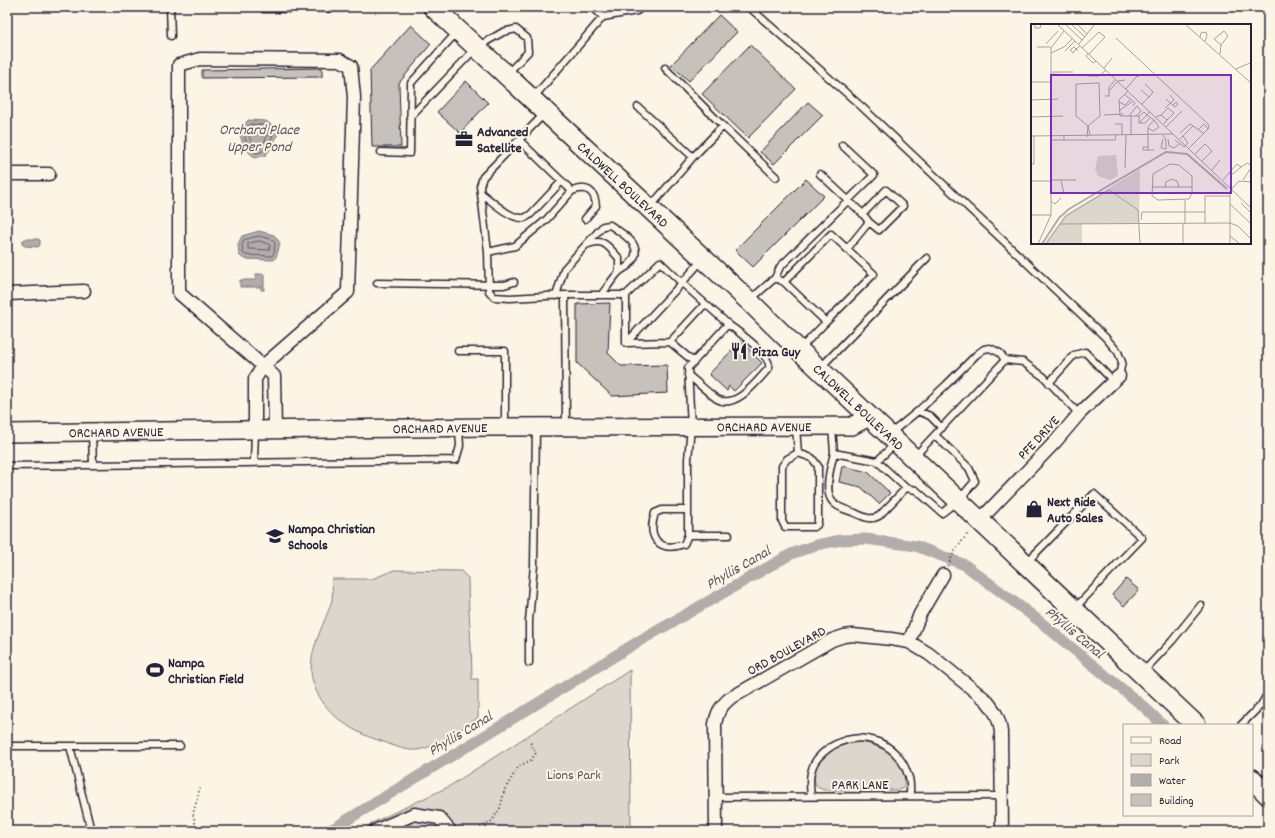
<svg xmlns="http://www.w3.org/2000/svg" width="1275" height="838" font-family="Dekko,sans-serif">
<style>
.green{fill:#dcd6cc;stroke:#7f7c84}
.water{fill:#b2adab;stroke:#78757e}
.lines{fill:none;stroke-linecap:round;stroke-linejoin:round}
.shore{stroke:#5c5a68;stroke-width:1}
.canal{stroke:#b2adab;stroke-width:11}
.building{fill:#c6c1bb;stroke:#22223b}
.lane-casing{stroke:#22223b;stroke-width:9}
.street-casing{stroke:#22223b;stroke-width:15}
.secondary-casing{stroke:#22223b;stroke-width:20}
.primary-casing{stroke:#22223b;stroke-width:22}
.path{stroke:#22223b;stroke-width:2;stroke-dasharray:1 3;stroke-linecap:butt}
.lane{stroke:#fcf5e5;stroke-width:6}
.street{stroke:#fcf5e5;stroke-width:12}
.secondary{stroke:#fcf5e5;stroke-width:17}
.primary{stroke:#fcf5e5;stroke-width:19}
.labels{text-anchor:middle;stroke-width:4;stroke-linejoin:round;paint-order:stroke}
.poi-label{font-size:14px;font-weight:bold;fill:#22223b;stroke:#fcf5e5;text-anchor:start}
.street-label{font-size:14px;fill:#22223b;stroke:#fcf5e5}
.park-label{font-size:14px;fill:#504f5f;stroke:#fcf5e5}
.water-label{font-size:15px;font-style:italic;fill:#545362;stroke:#fcf5e5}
.inset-river{fill:none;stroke:#b2adab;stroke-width:2}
.inset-road{fill:none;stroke:#a5a1a1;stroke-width:1}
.view{fill:#7b2cbf;fill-opacity:0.15;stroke:#7b2cbf;stroke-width:2}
.inset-edge{fill:none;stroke:#22223b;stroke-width:2}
</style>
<rect width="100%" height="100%" fill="#fcf5e5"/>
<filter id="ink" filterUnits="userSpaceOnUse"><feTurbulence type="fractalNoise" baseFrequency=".025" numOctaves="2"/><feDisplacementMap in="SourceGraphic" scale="8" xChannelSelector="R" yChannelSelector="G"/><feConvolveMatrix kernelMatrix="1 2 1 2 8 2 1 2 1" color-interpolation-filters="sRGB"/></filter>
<g filter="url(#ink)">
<path class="green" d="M394 570 461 571 468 578C468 612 472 645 472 679H478V718C460 729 439 747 417 750 406 751 394 746 384 742 374 739 363 735 353 729 332 717 312 695 311 670 311 644 325 624 332 600 333 594 332 585 332 579H372Z
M630 670 631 831H359L374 822 448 787Z
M858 742C866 743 873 744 880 748 893 753 910 774 903 788L898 790H824L817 787C806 769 828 748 846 744 850 743 854 743 858 742Z"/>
<path class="water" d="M248 120 266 121 279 131 273 145 266 155 255 158C246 150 241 144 240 132Z
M259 231 274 235 280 243 277 255 274 260 244 259 239 255 238 244 242 236Z
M25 239H38L40 240V245L38 247 25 246 22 244V241Z
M256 274H264V290H261V287H240V280H256Z"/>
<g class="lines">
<path class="shore" d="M251 124 264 125 273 132C272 143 266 152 256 153 249 148 245 142 244 133Z
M253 130H262L267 134 265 141 260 147 257 148C253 145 249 140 249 134Z
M259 236 271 239 275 243 274 253 272 256 246 255 243 253 242 245 244 240Z
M259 241 269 244 270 246 269 250 248 249V244Z"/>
<path class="canal" d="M329 831 636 643 791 554 816 545 841 540 866 539 916 546 965 565 1038 620 1144 707 1163 725"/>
</g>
<path class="building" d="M719 15 737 32 689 81 671 65Z
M411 25 431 44 399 83 401 147H372L370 70Z
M750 45 796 89 748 138 702 94Z
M322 68V77L202 78V70Z
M466 81 488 103 460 133 437 112Z
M808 102 823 115 774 164 760 152Z
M806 179 824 196 753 267 735 250Z
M610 303 608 353 621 366 667 365 668 393 612 396 577 363V304Z
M741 341 762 363 734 391 729 386 727 391 709 374Z
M842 466 868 472 890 493 879 504 861 487 839 482Z
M1126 579 1139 590 1124 606 1112 595Z"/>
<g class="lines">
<g class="lane-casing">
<path id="lane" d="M170 7 171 36
M593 7 603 17
M749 7 862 107 1105 337 1118 352 1122 362 1119 376
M264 9 344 8 346 7
M665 68 723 126 693 157
M533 98 603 17 637 11 641 7
M638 107 693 157 651 206
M544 114 483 177 480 186 488 252 489 291 494 297 510 298 565 295
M410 117 477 47 503 32 516 29 527 38 528 52 507 74
M723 126 776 177
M519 140 572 191C587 185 595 191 596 206L585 219
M381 152 410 153 411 83 457 32
M820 174 863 214 869 222 879 230 903 206 886 190 863 214
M482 194C492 201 510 219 523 218 526 218 528 216 531 214L562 181
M586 245C604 237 607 246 619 258V272
M847 249 869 222
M488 252 515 246 546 220 572 191
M701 261 682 283 728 324 688 368 691 427 688 459V535H729
M660 262 682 283 626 343V295Z
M775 278 780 267 874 175 842 145
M784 282 831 234 874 274 826 322
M377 283 504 285 514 282
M556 296 564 269 603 226 610 225C624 235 647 246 629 265 626 268 622 269 619 272 612 279 607 288 601 295
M750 300 775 278 784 282 826 322 801 348
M670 342 694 362
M626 343 670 342 705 304
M458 351H505V426
M1005 360 1023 362 1044 377 1079 414
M821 367 927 258
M688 375C697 382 707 392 717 399 736 410 758 380 769 368 772 355 738 332 728 324
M1049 383 1074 355 1085 352 1113 381
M566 425 565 295H626
M796 427 798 453 812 458 818 466V521L817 525 814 527H785L782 521V466L787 459 798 453
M832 427 834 453 877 461 895 444
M92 433 93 465 456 460 460 446 459 429
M891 433 918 411 930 416 942 428
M834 453C831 465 823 492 833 502 837 508 848 510 855 513 864 517 870 521 879 516L906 488
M915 456 1005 360 1000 353 990 348 984 349 976 355 946 385 918 411
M877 461 906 488 916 490 942 513 959 500 975 481 969 468 935 435
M254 462 255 431
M7 466 93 465
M688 510H662L655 513C647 537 658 553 684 544L688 535
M1027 562 1094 494 1142 538 1075 608
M529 663V621L534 565 536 429
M1143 672 1172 641 1201 605
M1241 725 1261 705 1268 693
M7 746H180
M70 746 91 831
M811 796C810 788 809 777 812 769 814 760 822 753 829 748 858 728 897 740 908 775 911 781 910 789 910 796
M716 797 1001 796"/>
</g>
<g class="street-casing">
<path id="street" d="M200 59 340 60 351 66 354 97 348 292 263 366 179 293V65Z
M7 174H49
M7 294 84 291
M255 430V379L263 366 274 376 275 430
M980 520 1056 441 1079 414 1119 376
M909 642 920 614 943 575
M375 831 414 814 439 818 450 831
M716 831 715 724C717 713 720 707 729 699L832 640 844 636 853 635 891 639 909 642 929 654 986 700C995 711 999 717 1001 732L1002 831"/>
</g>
<g class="secondary-casing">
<g id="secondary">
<path id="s1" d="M7 433 489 427 852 426 870 416"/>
</g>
</g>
<g class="primary-casing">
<g id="primary">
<path id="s2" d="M433 7 749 301 799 350 1196 725"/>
<path d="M1252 779 1268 795"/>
</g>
</g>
<path class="path" d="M948 566 954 552 969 532
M197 831 193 814 200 788
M478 831 480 828 492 821 500 808 505 789 519 766 531 760 536 753 530 742"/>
<use href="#lane" class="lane"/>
<use href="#street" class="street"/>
<use href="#secondary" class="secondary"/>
<use href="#primary" class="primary"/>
</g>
</g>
<defs>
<g id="office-bare" transform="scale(1.38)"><path d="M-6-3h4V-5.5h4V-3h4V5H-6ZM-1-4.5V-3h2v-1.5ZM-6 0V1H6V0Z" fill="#22223b" stroke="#fcf5e5" stroke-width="2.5" paint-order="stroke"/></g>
<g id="restaurant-bare" transform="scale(1.38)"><path d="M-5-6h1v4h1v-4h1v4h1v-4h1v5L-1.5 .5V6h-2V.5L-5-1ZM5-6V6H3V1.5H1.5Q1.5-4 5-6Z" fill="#22223b" stroke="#fcf5e5" stroke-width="2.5" paint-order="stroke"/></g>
<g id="shop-bare" transform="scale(1.38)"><path d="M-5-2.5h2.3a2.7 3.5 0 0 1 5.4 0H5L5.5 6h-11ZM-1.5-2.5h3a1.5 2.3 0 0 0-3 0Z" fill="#22223b" stroke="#fcf5e5" stroke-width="2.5" paint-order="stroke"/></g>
<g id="school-bare" transform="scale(1.38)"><path d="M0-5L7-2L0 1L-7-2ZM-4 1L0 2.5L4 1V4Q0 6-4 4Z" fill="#22223b" stroke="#fcf5e5" stroke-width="2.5" paint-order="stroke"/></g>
<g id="stadium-bare" transform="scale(1.38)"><path d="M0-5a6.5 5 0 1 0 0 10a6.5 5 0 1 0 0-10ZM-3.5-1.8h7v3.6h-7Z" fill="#22223b" stroke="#fcf5e5" stroke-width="2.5" paint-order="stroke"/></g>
</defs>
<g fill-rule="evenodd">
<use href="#office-bare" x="464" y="139"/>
<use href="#restaurant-bare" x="739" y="351"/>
<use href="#shop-bare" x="1034" y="509"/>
<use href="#school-bare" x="275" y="536"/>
<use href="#stadium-bare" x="155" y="670"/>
</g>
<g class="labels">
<g class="poi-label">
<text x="477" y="136">Advanced<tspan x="477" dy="16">Satellite</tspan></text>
<text x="752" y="356">Pizza Guy</text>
<text x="1047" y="506">Next Ride<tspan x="1047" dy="16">Auto Sales</tspan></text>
<text x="288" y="533">Nampa Christian<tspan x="288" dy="16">Schools</tspan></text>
<text x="168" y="667">Nampa<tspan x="168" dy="16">Christian Field</tspan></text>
</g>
<g class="street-label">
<text dy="5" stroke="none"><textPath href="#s2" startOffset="260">CALDWELL BOULEVARD</textPath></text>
<text dy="5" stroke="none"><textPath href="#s2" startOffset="584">CALDWELL BOULEVARD</textPath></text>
<text dy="5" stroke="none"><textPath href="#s1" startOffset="757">ORCHARD AVENUE</textPath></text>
<text dy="5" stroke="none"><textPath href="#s1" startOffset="433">ORCHARD AVENUE</textPath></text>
<text dy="5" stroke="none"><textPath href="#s1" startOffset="109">ORCHARD AVENUE</textPath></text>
<text transform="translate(1038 437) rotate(-47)" y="5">PFE DRIVE</text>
<text transform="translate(786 650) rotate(-29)" y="5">ORD BOULEVARD</text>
<text x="860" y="789">PARK LANE</text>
</g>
<g class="park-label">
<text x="574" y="779">Lions Park</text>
</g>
<g class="water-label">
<text x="259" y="134">Orchard Place<tspan x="259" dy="17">Upper Pond</tspan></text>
<text transform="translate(738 567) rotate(-30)" y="5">Phyllis Canal</text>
<text transform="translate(1075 632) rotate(40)" y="5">Phyllis Canal</text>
<text transform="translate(460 733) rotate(-31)" y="5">Phyllis Canal</text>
</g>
</g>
<g transform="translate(1031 24)">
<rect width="220" height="220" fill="#fcf5e5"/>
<path d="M85 131 87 152 79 156 67 152 64 145 67 132ZM109 145 108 200H51V220H13L34 191Z" fill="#dcd6cc"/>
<path class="inset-river" d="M11 220 28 194 38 185 135 128 156 130 196 165"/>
<path class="inset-road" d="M4 0V4H9L10 0M26 0 220 184M34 0 51 16M40 0 54 13M46 0 56 10M154 0 220 59M169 13 170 9 175 8 176 12 174 17M85 14 177 100 178 104 158 124M15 20 27 7M48 20 64 0M6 23H20M51 24 68 8 74 13 58 30M34 27 44 17M47 27 43 23 39 26 42 29 45 25 49 22M20 29 33 23 41 15M57 29 55 32 62 39 65 37M189 30 190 21 183 15 193 7 197 12 190 21M73 44 81 34M205 45 219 39M20 48H42M20 50 48 51M57 52H68L75 46M0 58H20M68 59 69 92 57 102 45 92V60ZM114 60 122 68 118 73M95 65 105 53 113 50M110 66 118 73 111 80M78 67 87 57 94 56M97 67 88 76 89 92H100M93 70 104 79 102 82M74 72H78V63L85 55M135 75 144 83 147 80 145 78 142 81M0 76 27 75M88 78 94 81 99 76M134 84 143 76 139 71M89 86 101 78M119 87 116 91 123 96 117 103V126H123M113 88 116 91 108 99V92ZM73 91 92 90M130 91 137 84 143 89 136 96M98 92 106 82 110 87 105 92M0 93 32 92M125 93 130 91 136 96 133 100M108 99H114L119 94M84 100H91V111M162 102 172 109M135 103 151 87M117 104 122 107 128 103 123 96M168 105 173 100 177 105M100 111V92H108M132 111 135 116V125L130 124 132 115M0 112 142 110M33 112V116H84L85 111M56 113 57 102 59 111M137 115 138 122 143 124 148 120M149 115 162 102 159 100 149 109M20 116H33M144 116 153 123 157 119 152 112M117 123H112V126H117M164 130 174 120 181 127 171 137M0 140H3V112M139 140 148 141 161 152V169L158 175 127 176 121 172 122 150ZM94 144 95 111M181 146 189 136M198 149 202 150 210 143M20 156H45M30 156 33 170M192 156 206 140 210 143 216 139 220 141M212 156 220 144M0 157H20M121 163H161M134 163 135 158 141 155 146 157 148 163M20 177 24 180 30 174M210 179 220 189M199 180 220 200M0 191H20M110 196 111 188H174M174 199V172H199M29 200 199 199 207 202 220 215M152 200V220M154 200V176M199 212 209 220M7 220 20 191V24L33 7M15 220 35 192 78 166 107 186 109 220M199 220V167L208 157 220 158"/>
<path class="view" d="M20 51H200V169H20Z"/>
<rect width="220" height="220" class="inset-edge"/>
</g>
<rect width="1275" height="838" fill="none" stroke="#fcf5e5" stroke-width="24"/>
<rect x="12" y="12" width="1251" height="814" fill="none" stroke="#22223b" stroke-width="1.5" filter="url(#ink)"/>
<rect x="1123" y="724" width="130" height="92" fill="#fcf5e5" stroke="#a5a1a1"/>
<rect x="1131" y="737" width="20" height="6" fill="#fcf5e5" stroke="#a5a1a1"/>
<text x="1159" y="744" font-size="12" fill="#22223b">Road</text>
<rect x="1131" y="754" width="20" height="12" fill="#dcd6cc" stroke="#a5a1a1"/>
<text x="1159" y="764" font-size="12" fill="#22223b">Park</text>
<rect x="1131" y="774" width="20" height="12" fill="#b2adab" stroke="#a5a1a1"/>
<text x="1159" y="784" font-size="12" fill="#22223b">Water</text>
<rect x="1131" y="794" width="20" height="12" fill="#c6c1bb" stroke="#a5a1a1"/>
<text x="1159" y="804" font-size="12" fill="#22223b">Building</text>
</svg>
